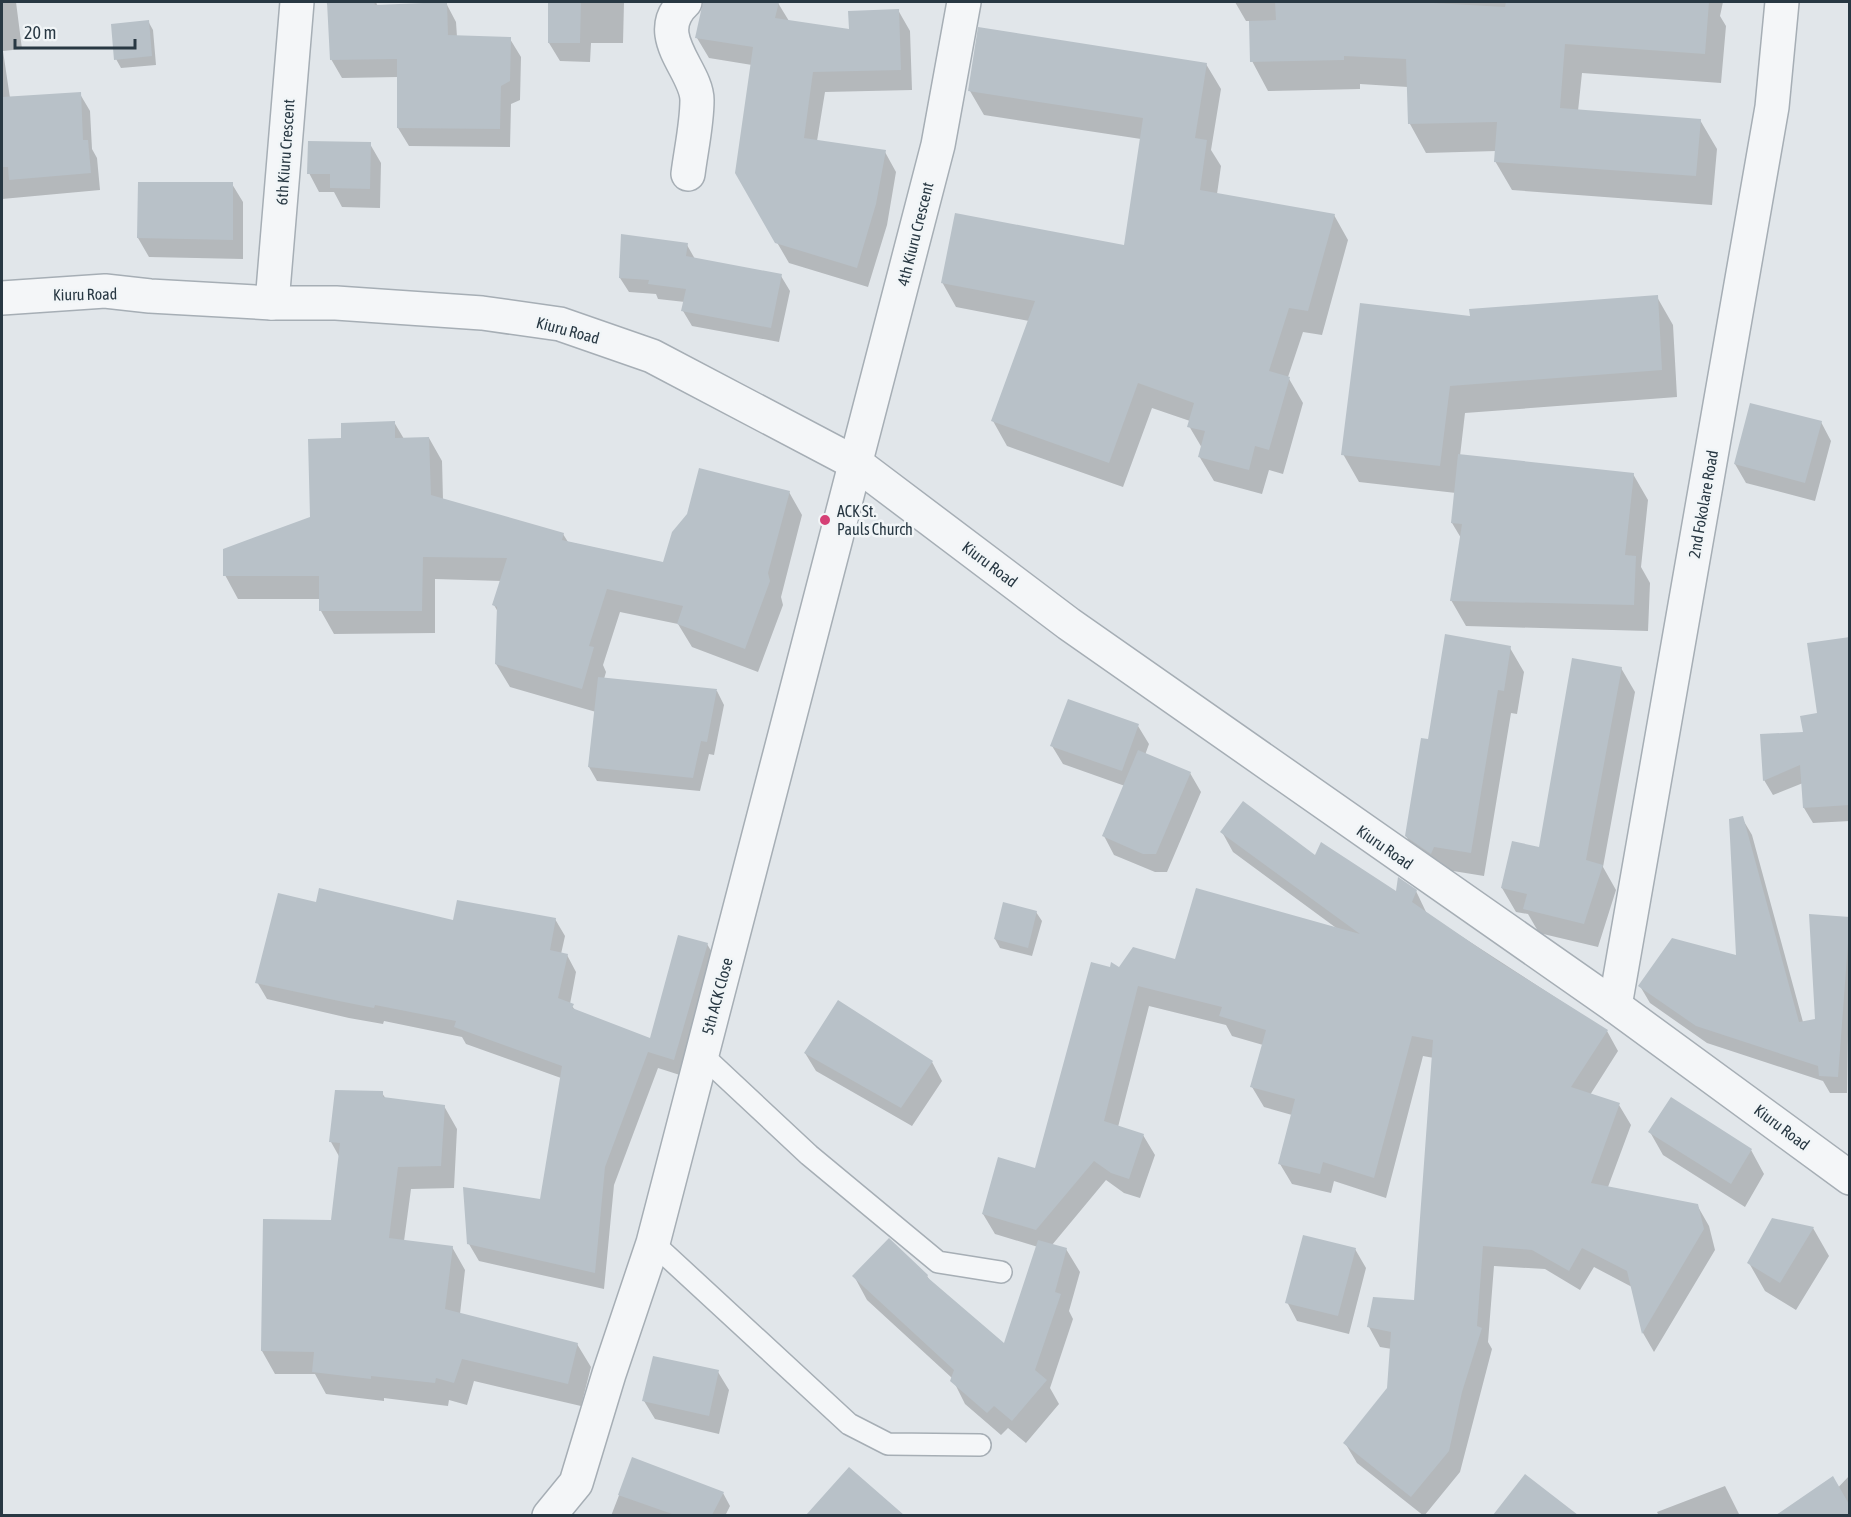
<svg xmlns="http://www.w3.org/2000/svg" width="1851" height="1517" font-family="'Asap Condensed',sans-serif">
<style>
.shadow{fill:#0003}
.building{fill:#b8c1c8}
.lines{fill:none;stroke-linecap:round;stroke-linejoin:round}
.service-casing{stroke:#a6aeb5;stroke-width:24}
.minor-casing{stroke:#a6aeb5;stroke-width:36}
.tertiary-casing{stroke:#a6aeb5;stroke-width:36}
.service{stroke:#f4f6f8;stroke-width:21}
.minor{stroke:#f4f6f8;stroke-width:33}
.tertiary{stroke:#f4f6f8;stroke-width:33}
.poi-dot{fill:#d54076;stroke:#f1f5f7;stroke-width:2}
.labels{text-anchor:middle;stroke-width:5;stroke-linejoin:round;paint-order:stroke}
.street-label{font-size:16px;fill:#283843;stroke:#f1f5f7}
.poi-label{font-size:16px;fill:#283843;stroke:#f1f5f7;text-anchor:start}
</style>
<rect width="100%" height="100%" fill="#e1e6ea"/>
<path class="shadow" d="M2 2H16L22 49 3 51 10 98 80 94 90 111 92 149 97 158 100 190 2 199Z
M326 2H376L378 7 446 3 456 22 457 37 510 39 521 57 520 100 511 104 510 147 409 146 398 128V77L342 78 331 59 329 7Z
M550 2H624L623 43H591L590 62 560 61 549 43Z
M705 2H774L778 3 789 21 850 31 898 10 910 31 912 90 825 92 817 141 885 152 896 172 887 225 868 287 789 263 736 172 752 65 709 58 697 38Z
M1235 2H1723L1720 16 1726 26 1721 83 1582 73 1578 111 1700 120 1717 149 1712 205 1512 190 1495 161 1496 151 1426 153 1410 124 1408 87 1360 84V89L1268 91 1252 61 1251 21H1246Z
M148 21 153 30 156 65 121 68 116 59Z
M1206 64 1221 89 1211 150 1221 166 1217 194 1334 215 1348 240 1322 335 1303 332 1288 377 1303 403 1283 474 1269 470 1262 494 1214 481 1199 456 1202 448 1189 426 1190 421 1152 408 1123 487 1007 446 993 421 1029 321 956 307 942 282 1126 247 1141 139 984 115 970 91Z
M370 144 381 163 380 208 342 207 334 192H319L309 173Z
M140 184H232L243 202V259L149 257 138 238Z
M687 245 695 259 781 276 790 291 779 342 692 326 683 311 685 302 658 299 656 294 629 292 620 278Z
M1657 297 1673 325 1677 397 1465 413 1460 456 1633 474 1648 500 1641 567 1650 583 1648 631 1466 626 1451 600 1461 538 1452 523 1456 493 1359 482 1343 454 1471 318Z
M394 422 404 439 429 438 442 461 443 500 563 534 568 542 664 563 789 492 802 515 781 597 783 605 758 672 692 647 678 624 620 612 603 665 606 672 604 679 717 691 724 705 714 755 709 754 700 791 597 781 589 767 596 712 510 687 496 664 498 612 494 605 502 581 435 579V633L334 634 321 611V599H238L225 575 312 518 343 440Z
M1821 422 1831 441 1815 501 1746 483 1735 464Z
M1850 638V821L1813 823 1804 808 1803 783 1773 795 1764 780 1819 714Z
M1510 648 1524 672 1517 714 1511 713 1484 876 1447 870 1420 860 1406 836 1429 741Z
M1621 668 1635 692 1603 867 1616 890 1598 947 1539 933 1528 914 1516 912 1502 888 1540 849Z
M1138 726 1149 744 1145 755 1190 773 1201 792 1167 872H1155L1114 855 1104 836 1125 786 1063 764 1052 746Z
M1742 818 1752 835 1803 1022 1817 1020 1850 919 1847 1093H1830L1823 1081 1707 1043 1650 1003 1640 986 1738 957Z
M1222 832 1316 857 1397 894 1416 891 1427 914 1607 1031 1618 1051 1590 1095 1619 1105 1631 1125 1608 1187 1697 1205 1709 1226 1715 1250 1654 1352 1643 1333 1632 1287 1594 1267 1580 1290 1545 1269 1494 1266 1488 1342 1492 1349 1460 1472 1424 1516 1357 1463 1345 1443 1388 1388 1392 1349 1380 1347 1369 1327 1415 1302 1434 1058 1423 1056 1386 1198 1334 1181 1331 1193 1292 1184 1280 1164 1292 1115 1264 1107 1252 1087 1263 1045 1232 1036 1226 1025 1149 1006 1118 1127 1143 1135 1155 1155 1140 1198 1124 1193 1106 1180 1052 1245 1066 1249 1080 1272 1069 1311 1073 1319 1050 1388 1059 1404 1026 1443 1008 1428 1001 1435 965 1404 952 1378 867 1300 854 1276H927L931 1282 1005 1346 1038 1247 995 1234 983 1214 1036 1170 1111 969 1176 961 1339 930 1233 852Z
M317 903 454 922 555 919 565 936 561 954 567 955 576 972 570 1004 577 1012 651 1040 707 944 717 961 683 1076 658 1068 614 1185 604 1289 479 1261 469 1244 542 1201 561 1078 466 1044 462 1037 384 1021 383 1024 349 1018 267 999 257 982Z
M1036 912 1042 921 1032 956 1000 948 995 939Z
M805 1053 932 1062 942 1081 912 1126 816 1071Z
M382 1093 386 1099 444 1106 457 1129 454 1188 411 1189 404 1241 452 1247 465 1270 460 1314 577 1344 591 1367 581 1406 474 1381 467 1405 449 1400 448 1406 384 1398V1401L326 1394 315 1374H275L262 1351 332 1221 340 1158 331 1142Z
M1650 1132 1751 1150 1764 1174 1745 1207 1663 1155Z
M1813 1228 1829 1256 1796 1310 1765 1291 1749 1263Z
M1355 1249 1366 1268 1349 1334 1297 1321 1287 1302Z
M718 1372 729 1390 719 1434 655 1419 644 1401Z
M633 1459 723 1493 730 1506 725 1516H611Z
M849 1469 902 1516H817L813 1509Z
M1850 1475V1516H1807L1813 1514Z
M1525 1476 1568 1509 1571 1516H1495Z
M1725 1486 1740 1516H1659L1657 1512Z"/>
<path class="building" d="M327 2H374L375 5 447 2 448 35 511 37 510 81 501 86 500 129 397 128V59L330 60Z
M548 2H581L580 43H548Z
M703 2H779L775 18 849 29 848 11 899 9 901 70 813 72 804 138 886 150 876 204 857 268 775 243 735 173 753 47 695 38Z
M1275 2H1416L1505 7 1506 2H1709L1705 54 1565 44 1560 108 1701 119 1696 176 1494 162 1497 122 1408 124 1406 59 1344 56V60L1250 62 1249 21 1276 20Z
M149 20 152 56 114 60 111 24Z
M978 27 1207 63 1195 138 1207 140 1200 190 1335 214 1308 311 1289 308 1269 371 1290 377 1269 450 1255 446 1249 470 1198 457 1205 431 1187 427 1194 403 1138 383 1109 463 991 421 1035 301 941 283 955 213 1124 245 1143 118 968 91Z
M81 92 83 140H88L91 173 9 180 8 167H2V97Z
M308 141 371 142 370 189 330 188V174H307Z
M138 182H233V240L137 238Z
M621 234 688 243 686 256 782 274 771 328 681 311 686 289 648 284 649 280 619 278Z
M1658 295 1662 370 1450 386 1440 466 1341 455 1360 303 1470 316 1469 309Z
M1750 403 1822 421 1805 483 1734 464Z
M395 421V438L429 437 431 495 564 533 562 540 663 562 672 532 687 514 699 468 790 491 768 573 770 581 745 649 677 624 683 606 607 589 589 646 594 647 582 689 495 664 497 607 492 605 507 558 423 557 422 611H319V576H223V549L310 517 308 439 341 438V423Z
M1458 454 1634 473 1625 555 1636 556 1634 605 1450 601 1462 524 1451 523Z
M1445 634 1511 646 1504 691 1498 690 1471 853 1434 847 1431 854 1405 836 1421 738 1428 739Z
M1850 637V805L1803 808 1800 765 1763 781 1760 734 1803 732 1800 716 1817 713 1807 643Z
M1572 658 1622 667 1586 860 1603 865 1584 924 1523 909 1527 894 1501 888 1512 841 1539 847Z
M598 677 717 689 707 742 701 741 693 778 588 767Z
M1068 699 1139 724 1122 771 1050 746Z
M1138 750 1191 772 1156 854H1143L1102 836Z
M1243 801 1315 855 1321 842 1396 891 1398 877 1417 890 1412 902 1498 961 1608 1030 1571 1087 1620 1103 1591 1183 1698 1204 1704 1229 1642 1334 1627 1271 1582 1248 1569 1271 1532 1250 1483 1246 1477 1326 1482 1328 1462 1392 1449 1451 1411 1497 1343 1443 1387 1388 1391 1332 1367 1327 1373 1297 1414 1300 1433 1040 1412 1036 1374 1178 1323 1162 1320 1174 1278 1164 1295 1099 1250 1087 1266 1030 1219 1016 1222 1007 1138 986 1104 1121 1144 1134 1129 1179 1111 1173 1094 1161 1036 1230 982 1214 998 1157 1035 1168 1091 962 1110 967 1111 962 1119 967 1133 947 1175 959 1196 888 1360 934 1220 832Z
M1743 816 1799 1022 1815 1019 1809 914 1850 917 1838 1077 1819 1076 1818 1066 1696 1026 1638 986 1672 938 1736 955 1729 819Z
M319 888 453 920 457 900 556 918 550 950 568 954 558 998 574 1004 572 1008 650 1038 678 935 708 943 674 1060 648 1052 605 1167 595 1273 467 1244 463 1187 540 1199 562 1066 454 1027 456 1021 375 1005 374 1008 339 1001 255 983 278 893 316 902Z
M1003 902 1037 911 1028 948 994 939Z
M838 1000 933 1061 901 1108 804 1053Z
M335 1090 383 1091V1097L445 1105 441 1166 398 1167 389 1238 453 1246 445 1309 578 1343 568 1384 462 1359 454 1383 436 1378 435 1383 371 1376V1379L312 1372 314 1352 261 1351 263 1219 331 1220 340 1143 329 1142Z
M1671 1097 1752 1149 1731 1184 1648 1132Z
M1772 1218 1814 1227 1780 1283 1747 1263Z
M1303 1235 1356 1248 1338 1316 1285 1303Z
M889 1238 928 1275 927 1277 1004 1343 1038 1240 1067 1248 1055 1292 1061 1294 1035 1370 1047 1380 1012 1421 994 1406 987 1413 950 1381 954 1370 852 1276Z
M653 1356 719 1370 709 1416 642 1401Z
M632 1457 724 1492 712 1515H675L618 1495Z
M849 1467 904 1515H806Z
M1525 1474 1578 1515H1493Z
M1833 1476 1850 1506V1515H1776Z"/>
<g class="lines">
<g class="service-casing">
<path id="service" d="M702 1055 809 1155 938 1262 1001 1272
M653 1243 849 1424 888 1444 980 1445"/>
</g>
<g class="minor-casing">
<path id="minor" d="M685 2C649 35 697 70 697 100 697 124 691 150 688 174
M272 303 297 2
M1615 1006 1772 107 1782 2
M549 1516 576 1483 609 1374 653 1243 938 145 964 2"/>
</g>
<g class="tertiary-casing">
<path id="tertiary" d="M2 298 105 291 150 296 272 303H336L482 313 560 324 652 356 857 464 1069 624 1615 1006 1850 1178"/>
</g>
<use href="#service" class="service"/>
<use href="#minor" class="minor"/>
<use href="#tertiary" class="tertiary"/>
</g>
<circle class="poi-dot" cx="825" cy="520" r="6"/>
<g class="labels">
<g class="street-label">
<text transform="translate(285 152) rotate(-86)" y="6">6th Kiuru Crescent</text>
<text transform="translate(915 234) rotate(-76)" y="6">4th Kiuru Crescent</text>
<text transform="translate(85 294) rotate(-1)" y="6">Kiuru Road</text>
<text transform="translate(568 330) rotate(15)" y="6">Kiuru Road</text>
<text transform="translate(1703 504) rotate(-80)" y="6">2nd Fokolare Road</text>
<text transform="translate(990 564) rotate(37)" y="6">Kiuru Road</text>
<text transform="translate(1385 847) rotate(35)" y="6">Kiuru Road</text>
<text transform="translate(717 996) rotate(-75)" y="6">5th ACK Close</text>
<text transform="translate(1782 1127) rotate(37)" y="6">Kiuru Road</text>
</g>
<g class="poi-label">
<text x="837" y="517">ACK St.<tspan x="837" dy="18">Pauls Church</tspan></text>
</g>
</g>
<rect width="1851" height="1517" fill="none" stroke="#283843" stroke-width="6"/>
<path d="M15 39v9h120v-9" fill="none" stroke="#283843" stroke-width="3"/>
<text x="24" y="39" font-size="18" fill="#283843" stroke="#f1f5f7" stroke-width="4.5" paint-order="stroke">20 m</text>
</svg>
